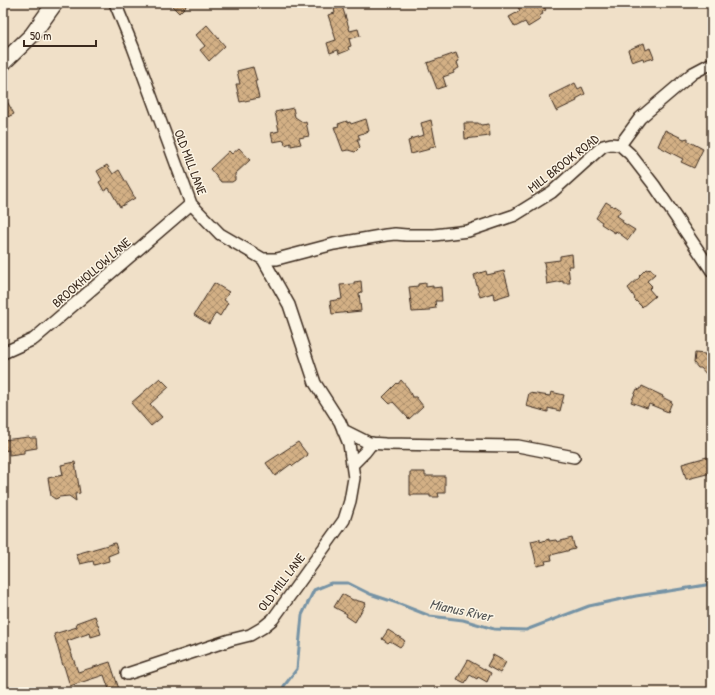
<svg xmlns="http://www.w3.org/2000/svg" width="715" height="695" font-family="'Patrick Hand',sans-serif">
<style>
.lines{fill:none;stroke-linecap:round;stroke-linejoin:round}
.stream{stroke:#7693a5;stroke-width:3}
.building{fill:url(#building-cross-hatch);stroke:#3b2a1e}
.street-casing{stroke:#3b2a1e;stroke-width:14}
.secondary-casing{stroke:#3b2a1e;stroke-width:18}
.street{stroke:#fcf5e5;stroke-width:11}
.secondary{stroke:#fcf5e5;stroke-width:15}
.labels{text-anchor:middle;stroke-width:3;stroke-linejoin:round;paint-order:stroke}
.street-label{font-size:13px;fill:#3b2a1e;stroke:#fcf5e5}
.water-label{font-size:14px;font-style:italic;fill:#545656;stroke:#fcf5e5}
</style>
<defs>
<pattern id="building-cross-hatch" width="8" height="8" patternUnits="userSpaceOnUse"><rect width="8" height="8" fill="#d3b085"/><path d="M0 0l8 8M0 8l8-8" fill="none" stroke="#ac8f6c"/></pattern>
</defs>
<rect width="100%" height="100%" fill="#f0e0c8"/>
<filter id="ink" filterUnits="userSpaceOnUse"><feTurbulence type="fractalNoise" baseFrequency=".025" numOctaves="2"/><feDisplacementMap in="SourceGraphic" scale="8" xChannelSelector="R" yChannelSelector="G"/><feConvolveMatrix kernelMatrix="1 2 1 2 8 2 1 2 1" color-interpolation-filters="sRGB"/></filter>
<g filter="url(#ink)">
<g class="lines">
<path class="stream" d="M282 692 284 686 297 669 302 615 314 590 331 583H348L370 594 397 603 430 616 463 620 494 629 526 630 589 606 636 596 663 592 706 585 712 581"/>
</g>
<path class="building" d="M169 3H189L179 13Z
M524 3H542L546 10 542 12 543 14 539 16 541 19 528 27 525 22 515 27 509 17 520 11 518 7Z
M342 6 350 31 358 29 360 36 349 39 351 46 348 47 349 50 339 54 338 50 330 53 327 43 336 40 328 15 335 13 334 9Z
M207 25 225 46 209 61 200 50 205 46 196 35Z
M644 43 646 50 650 48 654 58 644 61 643 58 632 62 628 50Z
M456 53 459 61 457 62 459 68 453 71 454 73 443 77 446 86 437 89 427 63Z
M253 67 257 81H255L259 98 240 102 236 84H240L237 71Z
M575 83 578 89 582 87 585 94 576 99 577 101 556 111 549 96Z
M3 94 14 114 3 119Z
M293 108 295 117 304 123 306 122 309 136 299 138 301 144 291 146V143L285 145 284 140 273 142 271 133 279 131 275 112Z
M366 119 369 131 358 135 360 139H357L360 147 355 152 348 150 343 151 334 127 339 126 338 124 347 121V123L350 122 351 124Z
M431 120 436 146 430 147V149L411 154 408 141 411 140 410 139 424 135 421 123Z
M464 123H478L481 125 489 124 490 136 465 139Z
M665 130 684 139 688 138V141L703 149 694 168 681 162 683 159 658 146Z
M239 148 250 160 235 174V180L232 182H221L210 169 229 151 232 154Z
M107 165 113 174 119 170 135 198 120 207 109 188 104 191 99 182 102 180 97 171Z
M606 202 614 207 615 206 621 210 617 216 623 220 622 222 635 230 628 240 616 231 615 233 601 224 602 222 596 218Z
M572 254 573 266H568L570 283H563V281L547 284 544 262 560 260V256Z
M650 268 655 274 647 281 652 286 649 289 655 296 642 307 634 299 635 298 628 288 640 277 639 276 646 269 648 270Z
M486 271 487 275 504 271 510 294 494 299 493 293 480 297 474 275Z
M361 281 362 292 359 293 361 311 332 314 330 301 342 299 340 285 354 284V282Z
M214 283 229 292 224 300 228 303 220 316 216 313 209 324 194 315Z
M426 283V287L433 286V288L441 287 442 301H435L436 308 429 309V311L412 312 409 287 418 286V284Z
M695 353 705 354V356L712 357V381L701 368H698L694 363Z
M160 378 169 387 150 404 162 417 151 426 131 403Z
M401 380 408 388 412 397H416L423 406 409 419 393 402 390 404 383 397 397 383 398 384Z
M642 386 663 396 662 397 672 402 668 412 649 404 647 408 631 402 637 389 640 390Z
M551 392 564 395 560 411 548 408V412L526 406 529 393 550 396Z
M29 437 30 438H36L37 448 24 450V453L9 455V450L3 451V440Z
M298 442 308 455 293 466 291 464 275 476 266 463Z
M707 457 711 473 687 479H686L682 464Z
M75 462 80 493 75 494 76 501 69 496 59 497 58 498 55 499 51 496 48 478 63 475 61 465Z
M410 472H425V476H445V493H438L439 497H430V495H410Z
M572 538 575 549 551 555 552 560 545 561 546 564 537 566 531 541 540 539V542L549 539V541L556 540 557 542Z
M115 543 118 552 108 556 109 561 94 565 93 561 80 564 76 554Z
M342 594 353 600H355L366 603 355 622 346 616 347 614 334 607Z
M95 616 101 634 91 637 90 633 67 641 78 672 110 662 120 692H110L104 675 70 686 64 666H63L54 634 77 627 76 623Z
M388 630 404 640V641H405L400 647 390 641 388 643 382 639Z
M493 655 506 662 500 673 487 666Z
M468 660 491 673 487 682 478 677 477 679 470 675 465 683 457 679Z"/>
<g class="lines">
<g class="street-casing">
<path id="street" d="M115 3 133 47 191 204 220 234 263 259 289 305 315 383 340 422 349 444 354 478 350 501 344 520 273 619 262 628 250 635 230 640 127 674
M620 145 630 154 654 185 712 271
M620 145 640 118 693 73 712 63
M263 259H277L334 244 386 235 395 234 406 235H434L468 231 515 215 552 192 603 146 611 144 620 145
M3 353 34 339 191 204
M343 430 369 443 385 444 518 446 574 457
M352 465 365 452 372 443"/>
</g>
<g class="secondary-casing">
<path id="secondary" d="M3 63 32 35 55 3"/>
</g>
<use href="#street" class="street"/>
<use href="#secondary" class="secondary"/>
</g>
</g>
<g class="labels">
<g class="street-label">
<text transform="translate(191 162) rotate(69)" y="5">OLD MILL LANE</text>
<text transform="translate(563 163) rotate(-38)" y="5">MILL BROOK ROAD</text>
<text transform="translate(91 272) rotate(-41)" y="5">BROOKHOLLOW LANE</text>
<text transform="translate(281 582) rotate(-53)" y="5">OLD MILL LANE</text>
</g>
<g class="water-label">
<text transform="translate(461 610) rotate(12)" y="5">Mianus River</text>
</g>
</g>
<rect width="715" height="695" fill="none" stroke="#fcf5e5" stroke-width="16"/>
<rect x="8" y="8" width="699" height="679" fill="none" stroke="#3b2a1e" stroke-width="1.5" filter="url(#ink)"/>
<path d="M24 40v6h72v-6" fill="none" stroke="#3b2a1e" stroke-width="2"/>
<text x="30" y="40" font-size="12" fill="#3b2a1e" stroke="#fcf5e5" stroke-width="3" paint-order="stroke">50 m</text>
</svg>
